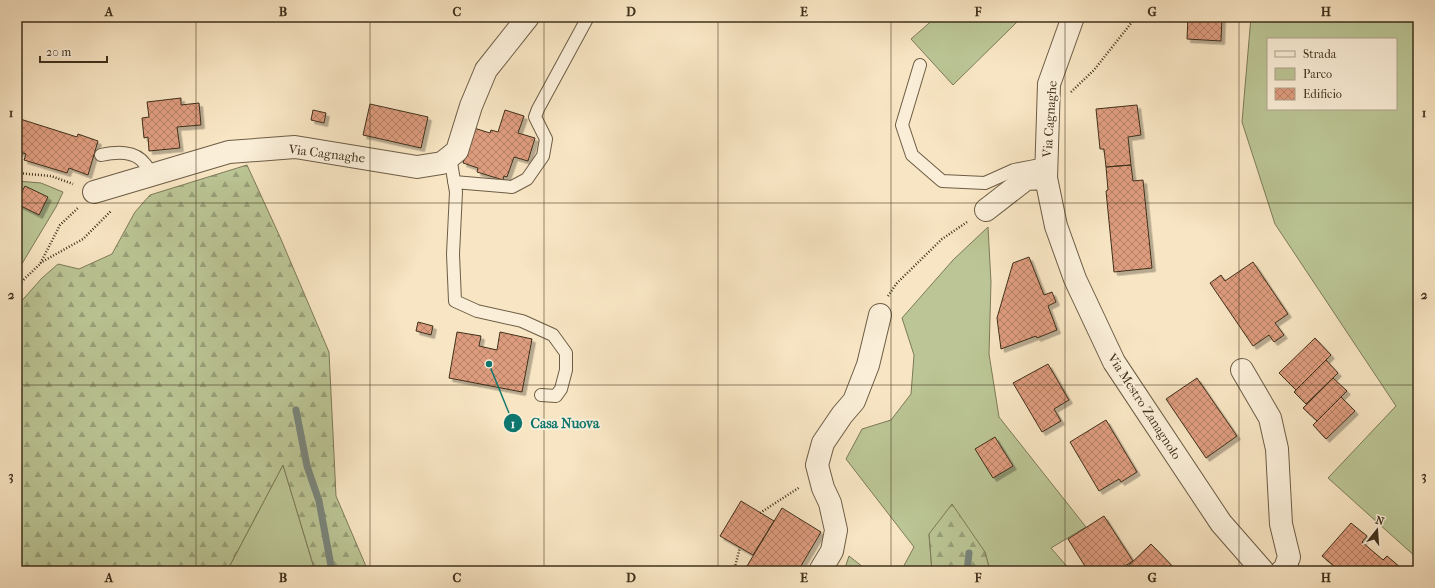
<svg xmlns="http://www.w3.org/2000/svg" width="1435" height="588" font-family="'IM FELL French Canon',serif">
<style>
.green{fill:#bbc595;stroke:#7d7a58;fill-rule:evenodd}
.forest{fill:url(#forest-firs);stroke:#7d7a58}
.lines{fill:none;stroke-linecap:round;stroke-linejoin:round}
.stream{stroke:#79857b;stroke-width:7}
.building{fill:url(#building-cross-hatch);stroke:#3f301b;filter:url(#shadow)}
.service-casing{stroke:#6d5d45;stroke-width:14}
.minor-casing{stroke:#6d5d45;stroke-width:24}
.path{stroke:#3f301b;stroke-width:2.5;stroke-dasharray:1 2;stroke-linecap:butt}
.service{stroke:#faeed8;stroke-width:12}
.minor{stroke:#faeed8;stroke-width:22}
.grid{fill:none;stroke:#3f301b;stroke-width:1;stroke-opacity:0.55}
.labels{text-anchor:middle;stroke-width:4;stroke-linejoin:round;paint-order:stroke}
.street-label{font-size:13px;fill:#3f301b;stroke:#faeed8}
.leader{fill:none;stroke:#0f766e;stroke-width:1.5}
.callout-dot{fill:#0f766e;stroke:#faeed8;stroke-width:1.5}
.mark-label{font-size:12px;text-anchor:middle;font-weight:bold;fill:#fff}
.callout-label{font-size:14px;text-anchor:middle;font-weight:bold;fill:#0f766e;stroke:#faeed8;stroke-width:4;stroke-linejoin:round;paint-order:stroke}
.neatline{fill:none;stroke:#3f301b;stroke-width:1.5}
.grid-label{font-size:13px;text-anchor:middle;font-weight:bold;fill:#3f301b}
</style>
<defs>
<pattern id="forest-firs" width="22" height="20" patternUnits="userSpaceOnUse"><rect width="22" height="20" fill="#bbc595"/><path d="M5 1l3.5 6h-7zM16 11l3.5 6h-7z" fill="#99a079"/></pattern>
<pattern id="building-cross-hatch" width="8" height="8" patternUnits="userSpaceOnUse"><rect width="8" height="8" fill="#de9c7e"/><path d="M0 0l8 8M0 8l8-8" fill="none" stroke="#b58066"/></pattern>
<filter id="shadow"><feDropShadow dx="3.5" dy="3.5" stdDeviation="0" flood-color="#0004"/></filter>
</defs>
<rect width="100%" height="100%" fill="#f8e5c3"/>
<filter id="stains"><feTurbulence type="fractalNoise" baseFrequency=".005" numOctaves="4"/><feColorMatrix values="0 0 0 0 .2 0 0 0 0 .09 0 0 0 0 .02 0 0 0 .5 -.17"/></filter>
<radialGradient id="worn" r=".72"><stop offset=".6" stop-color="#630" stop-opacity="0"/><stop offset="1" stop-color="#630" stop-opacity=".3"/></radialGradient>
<path class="green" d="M936 17H1012L1017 22 953 85 911 39Z
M1251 17H1418V559L1328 478 1396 406 1275 224 1242 122ZM1268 39H1396V109H1268Z
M17 181 41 183 63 192 56 207 17 272Z
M988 227 991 282 989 354 999 417 1086 527 1051 548 1071 571H990L985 552 929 534 932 571H901L914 547 846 459 862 429 891 420 911 394 914 355 902 318 953 260Z
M283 465 315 571H227Z
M849 556 868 571H844Z"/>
<path class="forest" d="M247 165 280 237 329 352 336 496 368 571H315L283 465 227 571H17V306L42 278 58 264 79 269 112 254 135 212 150 195Z
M952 504 985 552 990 571H932L929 534Z"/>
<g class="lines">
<path class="stream" d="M296 410 307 466 319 501 332 571
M967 571 969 553"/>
</g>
<path class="building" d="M1188 17H1222L1221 41 1187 39Z
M181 98V105L199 103 201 125 177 127 180 148 149 151 148 137 144 138 142 118 149 117 147 102Z
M370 104 428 117 421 148 363 135Z
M1137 105 1141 135 1128 137 1131 165 1106 167 1104 149H1100L1096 109Z
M313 110 326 113 324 123 311 120Z
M505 110 524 116 518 133 535 138 528 161 514 157 507 177 504 176 503 180 477 172 478 168 463 163 474 128 490 133 491 130 498 132Z
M17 118 77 137 78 134 98 141 88 175 69 168 67 173 24 160 26 154 17 151Z
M1131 165 1133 181 1143 180 1152 268 1114 272 1106 191 1108 190 1106 167Z
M25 186 48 197 39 215 17 204V201Z
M1029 257 1044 295 1052 292 1056 302 1048 306 1057 330 1037 338 1036 336 1001 349 997 318 1013 263Z
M1253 262 1288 314 1275 323 1284 335 1274 342 1269 335 1253 346 1210 283 1221 275 1225 281Z
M418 322 433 326 431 335 416 331Z
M457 332 481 336 479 346 497 350 500 332 532 339 522 392 449 378Z
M1315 338 1331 355 1296 390 1279 373Z
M1326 360 1338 373 1306 404 1294 392Z
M1048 364 1069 400 1054 409 1061 421 1042 432 1013 383Z
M1197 378 1237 436 1206 458 1166 399Z
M1333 378 1347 391 1317 421 1303 408Z
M1341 397 1355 411 1326 439 1313 425Z
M1106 420 1137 472 1121 482 1119 479 1099 491 1070 442Z
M995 437 1013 466 993 478 975 449Z
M741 501 774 521 753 555 720 536Z
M782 508 821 532 798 571H744Z
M1104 516 1133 561 1117 571H1088L1068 539Z
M1351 523 1367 536 1362 542 1383 560 1387 556 1401 568 1399 571H1340L1322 556Z
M1151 544 1177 571H1123Z"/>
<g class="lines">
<g class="service-casing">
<path id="service" d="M920 65 902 125 912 155 942 181 985 183 1014 170 1045 164
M101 155C116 152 135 150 145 164 148 167 149 172 150 176
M450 157 456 192 453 254 455 301 477 311 522 321 553 335 566 353V370L561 389 556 396 541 395
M454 182 512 187 527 179 543 156 546 139 535 117 538 109 588 17"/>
</g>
<g class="minor-casing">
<path id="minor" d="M1073 17 1049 84 1046 178 1056 226 1075 279 1114 362 1221 523 1263 571
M94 192 229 152 295 147 417 167 442 163 457 151 471 106 486 70 528 17
M986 210 1026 179 1046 178
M1242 370 1270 418 1277 449 1281 524 1289 557 1285 568 1282 571
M820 571 832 551 836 530 830 503 823 488 817 465 823 443 842 415 854 401 868 365 880 315"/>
</g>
<path class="path" d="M1071 92 1094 70 1136 17
M17 173 51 176 73 184
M40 263 83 239 111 211
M17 286 40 264 60 225 79 207
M888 296 897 283 942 239 967 222
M760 513 800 487
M734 571 740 547"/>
<use href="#service" class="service"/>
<use href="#minor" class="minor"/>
</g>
<path class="grid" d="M196 17V571M370 17V571M544 17V571M718 17V571M891 17V571M1065 17V571M1239 17V571M17 203H1418M17 385H1418"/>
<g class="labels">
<g class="street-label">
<text transform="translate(1049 119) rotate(-86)" y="5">Via Cagnaghe</text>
<text transform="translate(327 153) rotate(7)" y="5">Via Cagnaghe</text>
<text transform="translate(1145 406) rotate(57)" y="5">Via Mestro Zanagnolo</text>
</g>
</g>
<path class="leader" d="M489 364L513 423"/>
<g class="callout-dot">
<circle cx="489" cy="364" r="4"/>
<circle cx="513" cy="423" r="10"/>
</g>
<g class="mark-label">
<text x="513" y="428">1</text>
</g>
<g class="callout-label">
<text x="565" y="428">Casa Nuova</text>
</g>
<rect width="1435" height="588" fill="none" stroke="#f8e5c3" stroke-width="44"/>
<rect x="1267" y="38" width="130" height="72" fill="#faeed8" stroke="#afa28c"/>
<rect x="1275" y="51" width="20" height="6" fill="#faeed8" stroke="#afa28c"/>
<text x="1303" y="58" font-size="12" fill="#3f301b">Strada</text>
<rect x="1275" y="68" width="20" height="12" fill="#bbc595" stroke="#afa28c"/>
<text x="1303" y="78" font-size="12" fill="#3f301b">Parco</text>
<rect x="1275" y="88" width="20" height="12" fill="url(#building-cross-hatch)" stroke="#afa28c"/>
<text x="1303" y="98" font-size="12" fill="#3f301b">Edificio</text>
<g transform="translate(1377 530) rotate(17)" stroke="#faeed8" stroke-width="3" paint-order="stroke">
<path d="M0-3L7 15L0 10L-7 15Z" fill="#3f301b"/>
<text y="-6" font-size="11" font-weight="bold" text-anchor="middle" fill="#3f301b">N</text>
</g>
<path d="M40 56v6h67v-6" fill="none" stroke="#3f301b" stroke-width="2"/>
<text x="46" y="56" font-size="12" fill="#3f301b" stroke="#faeed8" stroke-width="3" paint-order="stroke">20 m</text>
<rect x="22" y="22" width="1391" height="544" class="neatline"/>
<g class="grid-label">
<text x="109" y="16">A</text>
<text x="283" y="16">B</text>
<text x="457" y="16">C</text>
<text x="631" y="16">D</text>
<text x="804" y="16">E</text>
<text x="978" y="16">F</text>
<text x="1152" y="16">G</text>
<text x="1326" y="16">H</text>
<text x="11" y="117">1</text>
<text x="1424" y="117">1</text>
<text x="11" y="299">2</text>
<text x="1424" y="299">2</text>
<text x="11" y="480">3</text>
<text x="1424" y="480">3</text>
<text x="109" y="582">A</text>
<text x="283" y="582">B</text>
<text x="457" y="582">C</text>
<text x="631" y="582">D</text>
<text x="804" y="582">E</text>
<text x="978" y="582">F</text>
<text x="1152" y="582">G</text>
<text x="1326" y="582">H</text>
</g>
<rect width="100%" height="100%" filter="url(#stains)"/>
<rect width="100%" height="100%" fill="url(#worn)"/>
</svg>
